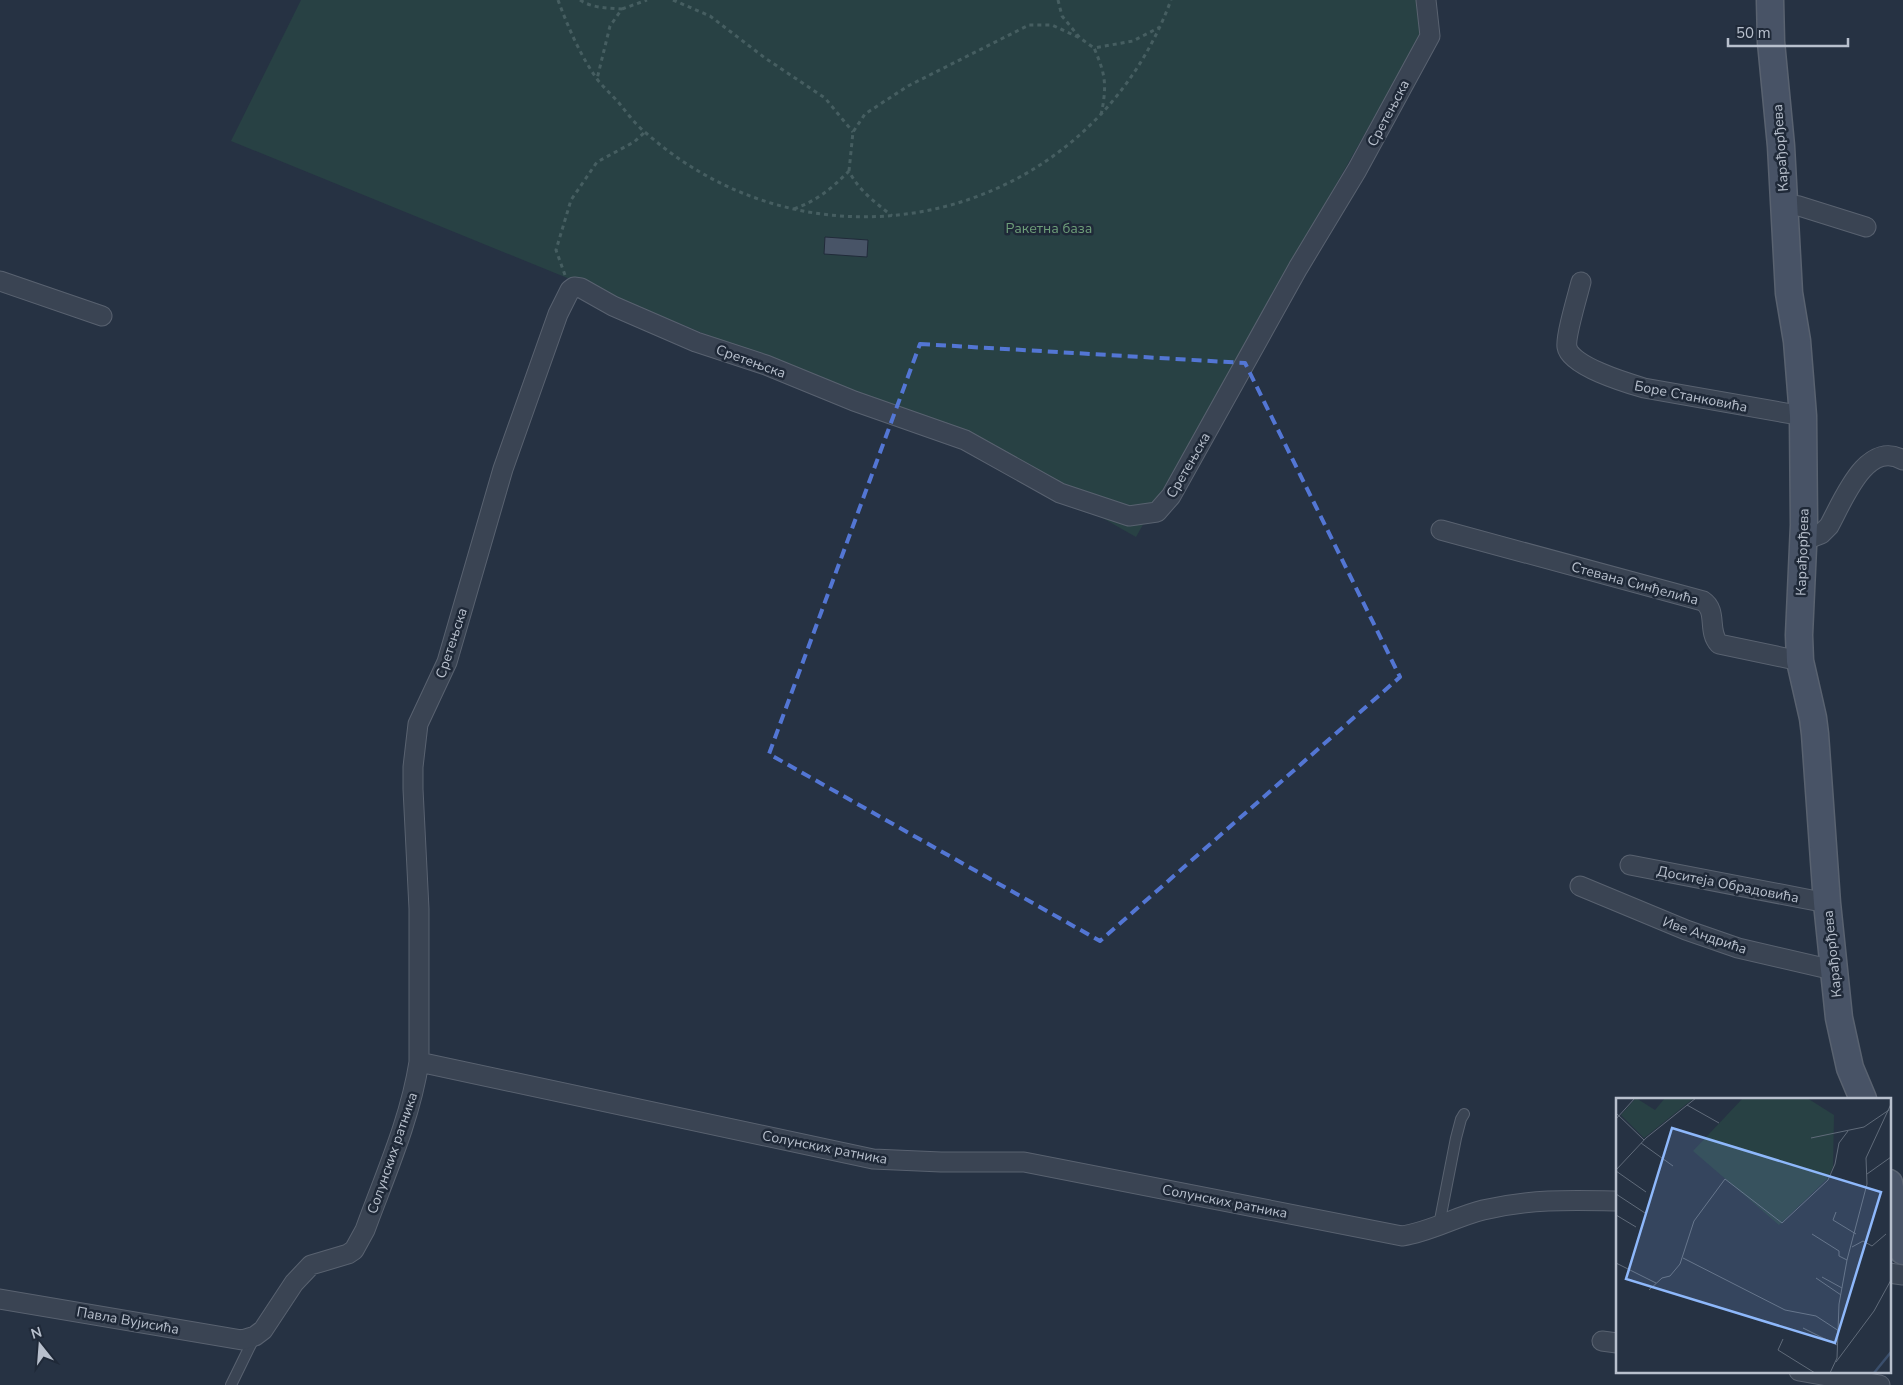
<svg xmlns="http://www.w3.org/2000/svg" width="1903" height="1385" font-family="'Nunito Sans',sans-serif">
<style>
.green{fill:#284144}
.building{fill:#485467;stroke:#212b3a}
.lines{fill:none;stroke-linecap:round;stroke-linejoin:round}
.lane-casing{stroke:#596270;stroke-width:12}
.street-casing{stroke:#596270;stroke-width:21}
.secondary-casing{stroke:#596270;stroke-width:29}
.path{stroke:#465e61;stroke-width:3;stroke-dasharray:4 4;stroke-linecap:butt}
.lane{stroke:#3a4453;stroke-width:10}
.street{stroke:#3a4453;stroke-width:19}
.secondary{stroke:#485366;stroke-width:26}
.marked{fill:none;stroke:#5376d4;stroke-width:4;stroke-dasharray:10 6;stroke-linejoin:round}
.labels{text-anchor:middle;stroke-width:5;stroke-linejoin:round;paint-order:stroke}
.street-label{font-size:14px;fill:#b8c0cd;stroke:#1f2938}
.park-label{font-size:14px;fill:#6e9e79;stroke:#1f2938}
.inset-river{fill:none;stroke:#3b4f6c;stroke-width:2.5}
.inset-road{fill:none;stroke:#606b7a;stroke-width:1}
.view{fill:#8eb8fb;fill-opacity:0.15;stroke:#8eb8fb;stroke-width:2.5}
.inset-edge{fill:none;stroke:#b8c0cd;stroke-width:2.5}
</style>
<rect width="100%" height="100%" fill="#263243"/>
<path class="green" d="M301 0H1419L1422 33 1136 537 965 440 231 141Z"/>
<path class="building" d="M825 237 868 240 867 257 824 254Z"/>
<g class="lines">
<g class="lane-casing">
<path id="lane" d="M1439 1225 1456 1138 1461 1119 1464 1114
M231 1385 255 1336"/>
</g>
<g class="street-casing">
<path id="street" d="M1784 204 1799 206 1866 227
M0 281 102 316
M1581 282C1578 294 1565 337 1567 347 1570 366 1627 383 1644 388L1803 416
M1441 530 1703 601C1718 611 1707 631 1719 644L1800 661
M1803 541 1821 534 1829 526C1843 501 1866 439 1903 460
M1630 865 1827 903
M1580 886 1686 930 1738 948 1833 970
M419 1062 873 1159 941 1162H1024L1402 1236C1430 1232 1455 1217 1483 1210 1530 1199 1568 1200 1617 1201
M1889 1273 1903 1275
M0 1299 242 1340 255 1336 263 1330 294 1283 311 1265 348 1254 354 1250 365 1230C385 1175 410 1120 419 1062V909L413 789V767L418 724 447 662 503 469 558 314 570 290 574 287 581 288 613 306 696 342 766 365 854 401 965 440 1060 493 1129 516 1157 512 1171 496 1298 268 1357 170 1430 36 1426 0
M1602 1341 1617 1343
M1799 1371 1880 1385"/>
</g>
<g class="secondary-casing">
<path id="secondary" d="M1770 0 1771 42 1781 146 1789 293 1797 341 1803 416 1804 525 1799 635 1800 661 1813 718 1815 734 1827 903 1839 1018 1850 1068 1863 1099
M1889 1183 1903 1251"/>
</g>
<path class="path" d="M558 0C568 27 580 55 597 79 604 88 612 95 619 103 627 113 636 125 646 133 822 288 1090 219 1171 0
M580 0C592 8 607 8 622 9L610 26 597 79
M673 0 710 16 765 58 825 98 853 132
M1058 0 1062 16 1080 38 1094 48
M622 9 647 0
M1101 115C1107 86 1106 75 1094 48L1133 41 1160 27
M849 171 853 132 865 114 908 86 1029 25H1052L1080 38
M794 209C818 200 831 189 849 171 859 191 875 202 892 216
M565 275 556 250 571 200 597 162 634 142 645 132"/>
<use href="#lane" class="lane"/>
<use href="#street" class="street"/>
<use href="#secondary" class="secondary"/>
</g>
<path class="marked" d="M920 344 1245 363 1400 677 1100 941 769 754Z"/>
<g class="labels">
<g class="street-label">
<text transform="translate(1388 113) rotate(-62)" y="5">Сретењска</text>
<text transform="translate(1780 148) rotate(-94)" y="5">Карађорђева</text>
<text transform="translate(751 361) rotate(20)" y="5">Сретењска</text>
<text transform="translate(1691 396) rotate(11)" y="5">Боре Станковића</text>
<text transform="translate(1188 465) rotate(-60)" y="5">Сретењска</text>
<text transform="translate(1802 552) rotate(-88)" y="5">Карађорђева</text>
<text transform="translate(1635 583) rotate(15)" y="5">Стевана Синђелића</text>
<text transform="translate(451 643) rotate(-72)" y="5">Сретењска</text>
<text transform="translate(1728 884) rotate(11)" y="5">Доситеја Обрадовића</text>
<text transform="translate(1705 935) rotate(19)" y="5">Иве Андрића</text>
<text transform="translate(1832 954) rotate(-96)" y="5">Карађорђева</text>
<text transform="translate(825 1147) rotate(11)" y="5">Солунских ратника</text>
<text transform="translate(392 1153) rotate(-71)" y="5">Солунских ратника</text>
<text transform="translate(1225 1201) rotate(11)" y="5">Солунских ратника</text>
<text transform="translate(128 1320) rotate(10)" y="5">Павла Вујисића</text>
</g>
<g class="park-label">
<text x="1049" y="233">Ракетна база</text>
</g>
</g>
<g transform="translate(1616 1098)">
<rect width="275" height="275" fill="#263243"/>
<path d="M20 0 39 12 49 0H78L28 40 5 17ZM127 0H191L218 17 217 69 211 81 163 127 77 53Z" fill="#284144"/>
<path class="inset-river" d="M258 275 275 254"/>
<path class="inset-road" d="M71 7 103 25M0 15 28 42M0 21 19 0M195 40 248 29 273 12M25 45 57 68M0 72 30 40 80 0M0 73 30 94M251 76 275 59M0 96 29 115M220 114 217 122 240 136M0 117 20 129M196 136 223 153V158L231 162M236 149 247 143 256 148 270 136M67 160 169 212 200 218 223 233M0 165 40 185M206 179 226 190M200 180 225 197M33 192 46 180 54 178 64 166 78 123 109 81 166 125 212 82 219 66 223 45 232 33M187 230 221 247M167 241 162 252 199 275M220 264 258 213 275 182M214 275 221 260 223 206 231 162 251 86 250 60 275 6"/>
<path class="view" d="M56 30 265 94 219 245 10 181Z"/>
<rect width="275" height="275" class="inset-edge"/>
</g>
<g transform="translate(40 1345) rotate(343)" stroke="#1f2938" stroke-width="4" paint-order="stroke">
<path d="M0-4L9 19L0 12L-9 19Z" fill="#b8c0cd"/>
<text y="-8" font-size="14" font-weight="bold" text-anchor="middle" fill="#b8c0cd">N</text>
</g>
<path d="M1728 38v8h120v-8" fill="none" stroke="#b8c0cd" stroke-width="2.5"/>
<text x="1736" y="38" font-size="15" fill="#b8c0cd" stroke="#1f2938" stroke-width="4" paint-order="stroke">50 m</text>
</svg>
